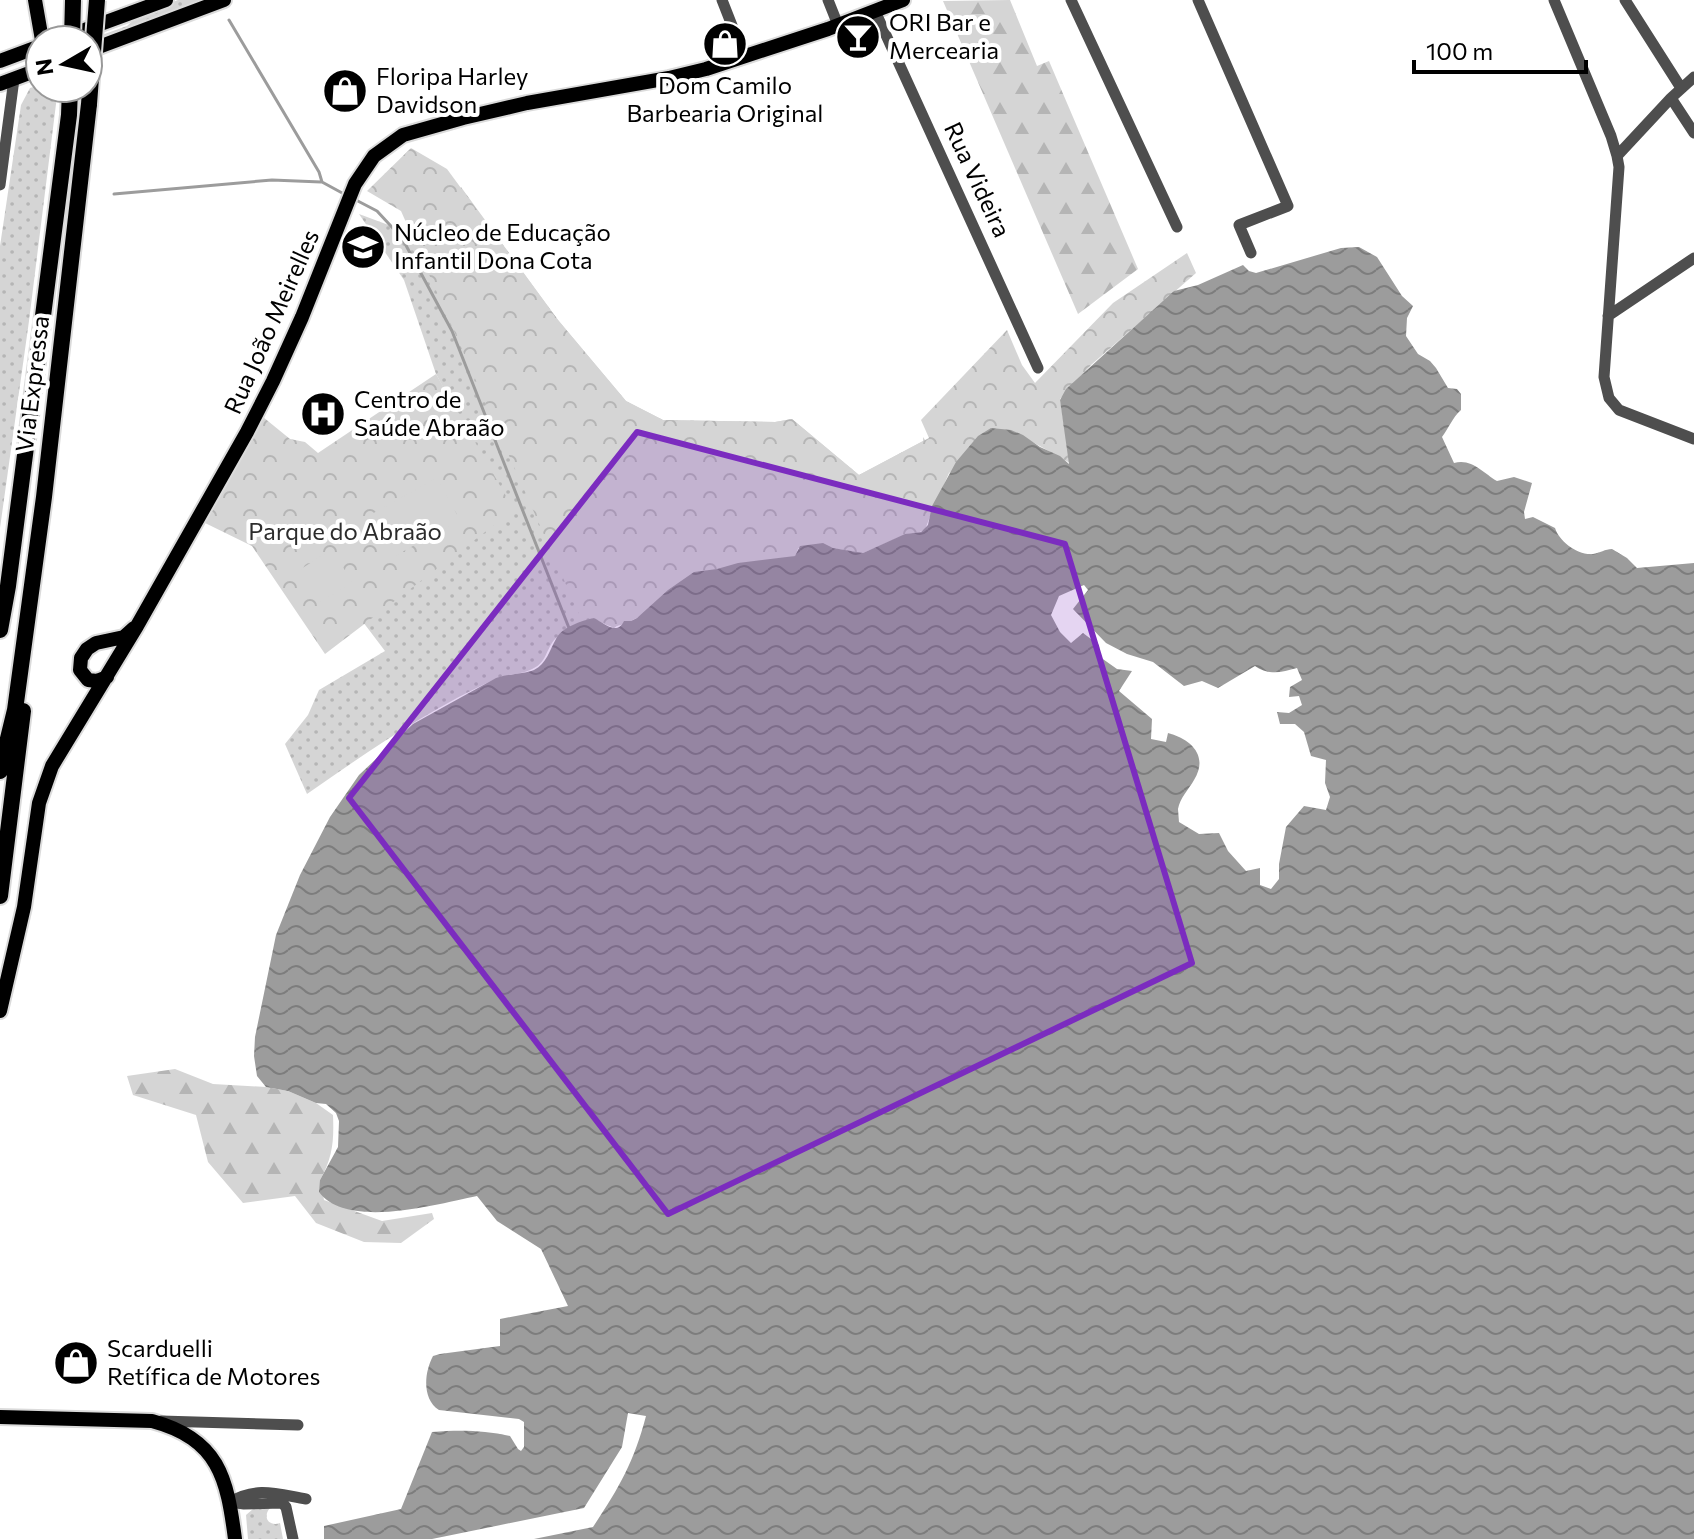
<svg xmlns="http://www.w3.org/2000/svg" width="1694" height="1539" font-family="Commissioner,sans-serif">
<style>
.grass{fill:url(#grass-dots)}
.forest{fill:url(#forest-firs)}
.park{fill:url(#park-crowns)}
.pitch{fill:#d5d5d5}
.water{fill:url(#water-waves);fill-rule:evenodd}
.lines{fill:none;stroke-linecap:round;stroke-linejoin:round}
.stream{stroke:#9c9c9c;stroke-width:3}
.major-casing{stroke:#dbdbdb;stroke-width:18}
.highway-casing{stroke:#dbdbdb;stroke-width:20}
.minor{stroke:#4e4e4e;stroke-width:11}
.major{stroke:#000;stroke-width:14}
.highway{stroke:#000;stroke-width:16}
.highway-bridge-casing{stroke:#dbdbdb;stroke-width:20;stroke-linecap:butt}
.highway-bridge{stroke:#000;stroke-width:16}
.marked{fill:#7b2cbf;fill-opacity:0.2;stroke:#7b2cbf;stroke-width:6;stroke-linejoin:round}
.labels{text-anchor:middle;stroke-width:8;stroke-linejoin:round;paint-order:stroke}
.poi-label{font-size:24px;fill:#000;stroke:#fff;text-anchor:start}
.street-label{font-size:24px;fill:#000;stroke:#fff}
.park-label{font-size:24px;fill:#2c2c2c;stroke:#fff}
</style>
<defs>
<pattern id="grass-dots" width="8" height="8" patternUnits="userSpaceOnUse" patternTransform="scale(2)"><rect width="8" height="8" fill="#d5d5d5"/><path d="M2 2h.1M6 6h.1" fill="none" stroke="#b5b5b5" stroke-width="1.8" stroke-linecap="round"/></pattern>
<pattern id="forest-firs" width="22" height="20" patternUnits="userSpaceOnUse" patternTransform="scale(2)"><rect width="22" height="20" fill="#d5d5d5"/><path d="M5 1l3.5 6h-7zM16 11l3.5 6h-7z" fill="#b5b5b5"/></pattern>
<pattern id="park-crowns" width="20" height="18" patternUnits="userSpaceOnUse" patternTransform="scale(2)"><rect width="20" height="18" fill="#d5d5d5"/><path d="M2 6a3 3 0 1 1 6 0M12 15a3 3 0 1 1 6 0" fill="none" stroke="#b5b5b5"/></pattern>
<pattern id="water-waves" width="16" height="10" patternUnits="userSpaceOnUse" patternTransform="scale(2)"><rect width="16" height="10" fill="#9c9c9c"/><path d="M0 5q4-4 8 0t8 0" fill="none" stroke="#7d7d7d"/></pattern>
</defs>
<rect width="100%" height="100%" fill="#fff"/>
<path class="grass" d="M178 0H206L88 47V40L127 26 139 15Z
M40 85V88H58L29 321 0 528V246L21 105 30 88Z
M461 187 558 320 626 401 663 420 775 422 792 419 859 475 923 441V437L948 474 932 509 925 530 905 534 862 553 830 547 798 548 795 556 717 569 631 621C612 629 611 628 594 618 584 623 563 631 556 638 545 649 548 663 530 670 519 675 506 674 495 679 428 710 367 752 307 794L285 744 308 715 319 690 385 651 363 622 509 508 436 374 404 280 359 214 410 233 436 235Z
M261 1507 270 1508C262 1517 269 1527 280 1523L283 1539H248L246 1515 253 1509Z"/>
<path class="forest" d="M1010 0 1037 66 1049 61 1138 269 1078 314 943 1Z
M175 1069 213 1084 266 1087 288 1091 316 1103 333 1115C334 1140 333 1157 320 1180L324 1200 382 1221 432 1213 434 1219 401 1243 364 1242 316 1223 295 1196 243 1203 208 1162 196 1115 133 1095 127 1076Z"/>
<path class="park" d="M411 148 447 169 558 320 626 401 663 420 775 422 792 419 859 475 929 438 921 420 1007 330 1022 365 1035 383 1113 303 1187 253 1196 273 1091 365 1060 399 1070 463 1013 431 949 473 925 528 920 532 906 534 863 553 833 548 823 543 798 548 796 555 790 558 739 563 717 569 694 572 637 618 624 621 614 628 594 618 579 614 401 211 367 191Z
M436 374 514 510 325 654 252 546 203 522 263 417 290 439 305 442 318 453Z"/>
<path class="pitch" d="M437 478 460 520 393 557 370 515Z
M332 549 352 582 321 602 301 569Z"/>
<path class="water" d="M1359 247 1377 257 1402 296 1413 306 1407 318 1406 336 1418 354 1430 361 1436 368 1448 388 1457 389 1461 394V410C1452 418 1449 428 1442 437L1454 463C1472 458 1483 473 1497 481L1514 477 1532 483 1524 512 1525 519 1533 517 1555 528C1559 541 1578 556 1593 554 1600 553 1605 549 1612 549L1627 558 1637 568 1694 563V1539H534L593 1527C619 1488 634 1462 646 1416L628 1413 622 1447 584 1508 432 1539H324V1526L401 1509 432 1432C459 1430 483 1430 510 1436L518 1449 521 1451 524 1447V1422L519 1419 439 1410C422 1399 424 1373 433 1356L440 1354 500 1346V1319L568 1306 541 1249 497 1221 477 1196C438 1204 347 1230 319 1192L320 1180 338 1147 339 1121 336 1113 326 1104 316 1103 288 1091 266 1087 257 1076 254 1056 255 1037 276 935 300 875 330 817 359 775 413 724 496 678C508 674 524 674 534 670 547 663 549 651 556 639 562 627 581 621 594 618 604 623 617 636 624 621H631L637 618 668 590 694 572 717 569 738 563 795 556 800 546 823 543 833 548 863 553 905 534 921 532 928 525 932 506 956 462 978 436 991 428 1011 430 1023 435 1040 447 1060 456 1069 464 1060 400 1066 389 1174 291 1198 285 1243 265 1249 271 1256 273 1341 248ZM1084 585 1088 590 1073 609 1106 643 1127 654 1153 662 1184 686 1202 681 1218 688 1255 666C1269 676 1282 672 1297 668L1302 680 1290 687 1289 697 1299 696 1302 705 1289 713 1277 712 1280 724H1295L1304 732 1311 756 1326 760 1325 783 1330 797 1326 810 1304 806 1286 827 1279 864V879L1271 889 1260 885V868L1246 871 1228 851 1219 833 1199 834 1179 822C1179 821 1178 809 1178 809 1180 798 1189 789 1194 780 1209 756 1191 739 1168 733L1166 742 1151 739 1152 719 1119 691 1132 671 1117 669 1100 657 1099 645 1083 633 1071 643 1060 632 1051 615 1059 596Z"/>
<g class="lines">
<path class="stream" d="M229 20 319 172 322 182 344 194
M114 194 272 180 321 182
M354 199 377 211 402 238 452 331 569 628"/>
<g class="major-casing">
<path id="major" d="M35 0 42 40
M57 40 166 0
M88 51 224 0
M0 61 40 46
M0 84 40 69
M107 677 97 681 88 680 80 670 81 658 87 649 96 643 124 637 134 628
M0 1011 24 907 39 803 52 766 137 626 247 432 273 381 302 317 355 184 374 156 403 135 463 118 527 103 669 78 706 69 828 29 903 0
M0 1417 152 1421C219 1439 227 1478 235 1539"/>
</g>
<g class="highway-casing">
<path id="highway" d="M0 630 8 586 69 115 70 88
M0 771 15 710 44 497 89 104
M0 896 23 711"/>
</g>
<path class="minor" d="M722 0 744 56
M828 0 838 25
M1071 0 1177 227
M1198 0 1288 206 1239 225 1251 253
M1554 0 1611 136 1617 156 1619 167 1604 377 1609 398 1619 410 1694 439
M1625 0 1681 88
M875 11 1038 368
M1671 98 1694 133
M1617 156 1671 98 1694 77
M0 185 14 79
M1608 316 1694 258
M161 1421 298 1425
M230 1502 244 1504 282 1503 286 1507 293 1539
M230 1502C257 1486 277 1494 306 1499"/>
<use href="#major" class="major"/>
<use href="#highway" class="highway"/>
<g class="highway-bridge-casing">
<path id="highway-bridge" d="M72 40 73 0
M89 104 97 0"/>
</g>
<use href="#highway-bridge" class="highway-bridge"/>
</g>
<path class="marked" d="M637 432 1065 544 1192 963 668 1214 349 798Z"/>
<defs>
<g id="bar-disc" transform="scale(2.3)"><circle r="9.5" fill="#000" stroke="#fff"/><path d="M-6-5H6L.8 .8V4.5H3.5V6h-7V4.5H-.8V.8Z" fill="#fff"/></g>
<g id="shop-disc" transform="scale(2.3)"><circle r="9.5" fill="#000" stroke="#fff"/><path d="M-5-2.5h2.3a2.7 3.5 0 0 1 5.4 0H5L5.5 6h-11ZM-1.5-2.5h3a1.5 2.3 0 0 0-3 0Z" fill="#fff"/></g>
<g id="school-disc" transform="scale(2.3)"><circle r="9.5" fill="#000" stroke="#fff"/><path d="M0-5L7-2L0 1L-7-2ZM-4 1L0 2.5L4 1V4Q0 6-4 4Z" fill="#fff"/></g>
<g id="hospital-disc" transform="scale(2.3)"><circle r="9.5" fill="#000" stroke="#fff"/><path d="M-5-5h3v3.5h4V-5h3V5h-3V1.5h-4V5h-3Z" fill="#fff"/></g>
</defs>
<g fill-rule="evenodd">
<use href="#bar-disc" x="858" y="37"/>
<use href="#shop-disc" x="725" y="44"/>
<use href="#shop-disc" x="345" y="91"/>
<use href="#school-disc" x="363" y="247"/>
<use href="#hospital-disc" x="323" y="414"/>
<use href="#shop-disc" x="76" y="1363"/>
</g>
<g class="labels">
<g class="poi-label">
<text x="889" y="31">ORI Bar e<tspan x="889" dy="28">Mercearia</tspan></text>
<text x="376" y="85">Floripa Harley<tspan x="376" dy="28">Davidson</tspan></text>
<text x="725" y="94" text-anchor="middle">Dom Camilo<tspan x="725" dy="28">Barbearia Original</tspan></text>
<text x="394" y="241">Núcleo de Educação<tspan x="394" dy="28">Infantil Dona Cota</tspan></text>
<text x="354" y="408">Centro de<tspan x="354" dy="28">Saúde Abraão</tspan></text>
<text x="107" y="1357">Scarduelli<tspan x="107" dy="28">Retífica de Motores</tspan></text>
</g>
<g class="street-label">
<text transform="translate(977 180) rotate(65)" y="8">Rua Videira</text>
<text transform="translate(272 322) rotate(-66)" y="8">Rua João Meirelles</text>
<text transform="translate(33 384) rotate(-83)" y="8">Via Expressa</text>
</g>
<g class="park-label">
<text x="345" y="540">Parque do Abraão</text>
</g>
</g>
<g transform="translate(64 64) rotate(261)"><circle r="38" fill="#ffffff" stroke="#999999" stroke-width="2"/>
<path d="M0-6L14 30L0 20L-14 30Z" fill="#000000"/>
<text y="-12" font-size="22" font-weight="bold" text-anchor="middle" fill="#000000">N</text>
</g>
<path d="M1414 60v12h172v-12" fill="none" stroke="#000000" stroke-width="4"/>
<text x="1426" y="60" font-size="24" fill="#000000" stroke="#ffffff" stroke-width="6" paint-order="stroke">100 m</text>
</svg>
